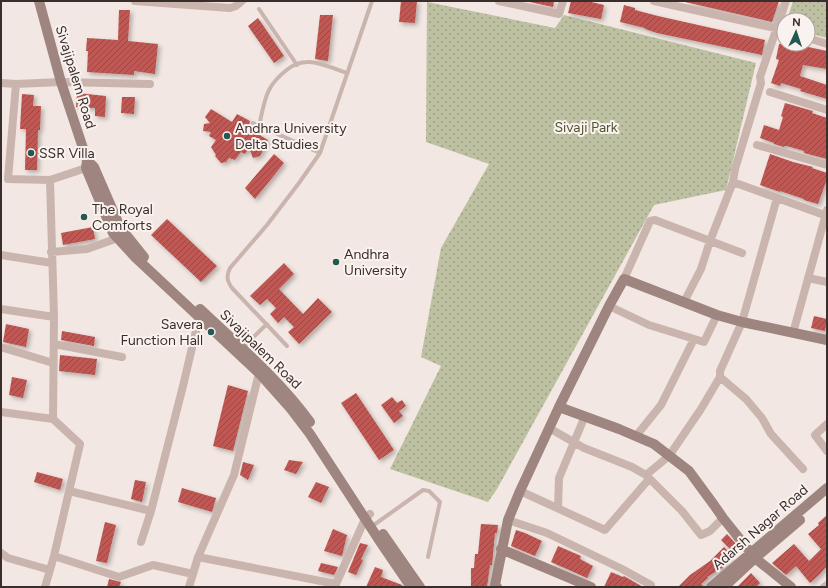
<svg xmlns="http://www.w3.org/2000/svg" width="828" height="588" font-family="Figtree,sans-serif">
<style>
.park{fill:url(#park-dots)}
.building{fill:url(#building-hatch);filter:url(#shadow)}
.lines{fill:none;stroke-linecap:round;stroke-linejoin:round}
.lane{stroke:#cab5ae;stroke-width:4}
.street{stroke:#cab5ae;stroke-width:8}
.secondary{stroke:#9e857f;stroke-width:10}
.poi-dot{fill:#245952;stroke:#faf2ef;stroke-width:1.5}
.labels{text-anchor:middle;stroke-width:4;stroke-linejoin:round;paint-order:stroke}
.street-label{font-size:14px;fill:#392e2c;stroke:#faf2ef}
.park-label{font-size:14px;fill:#505631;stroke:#faf2ef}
.poi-label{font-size:14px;fill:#392e2c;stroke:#faf2ef;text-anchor:start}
</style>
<defs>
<pattern id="park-dots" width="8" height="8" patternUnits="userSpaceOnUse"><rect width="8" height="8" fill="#bdc1a2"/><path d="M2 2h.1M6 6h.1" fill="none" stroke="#9b9d84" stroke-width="1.8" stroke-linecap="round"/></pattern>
<pattern id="building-hatch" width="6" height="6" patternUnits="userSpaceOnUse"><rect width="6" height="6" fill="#be5954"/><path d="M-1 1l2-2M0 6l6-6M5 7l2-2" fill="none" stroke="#9b4a46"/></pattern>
<filter id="shadow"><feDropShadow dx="2.5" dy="2.5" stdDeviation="2" flood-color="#0004"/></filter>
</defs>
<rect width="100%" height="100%" fill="#f2e7e2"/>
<path class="park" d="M793 1H818L827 5V38L808 33V20H787Z
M427 2 555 28 564 15 756 63 726 190 654 205 497 489 488 502 390 469 441 366 421 357 441 248 489 164 426 142Z"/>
<path class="building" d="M401 1H417L415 23 399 22Z
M525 1H554L553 7Z
M571 1H587L604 5 601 19 568 13Z
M685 1H779L772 22 685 2Z
M624 5 635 8V10L658 16 765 40 762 55 657 33 645 29V28L620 22Z
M119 10H130L128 41 158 44 155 74 134 71V75L87 72 88 51H86L87 38 118 40Z
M320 15H333L328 61 315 59Z
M258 18 284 56 274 63 248 26Z
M779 44H794L827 51V69L803 65 800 76 827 85V99L800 91 801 89 781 83 780 86 771 83 779 60 776 59Z
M77 93 106 96 105 117 95 116V108L76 107Z
M22 94 34 95 33 106H41L40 130H38L37 170H25L26 129H20Z
M122 97H135L134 114 121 113Z
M785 103 813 111 812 113 827 118V159L804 153V151L787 146H784V147L774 144V143L760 138 764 125 779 130 783 117 781 116Z
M211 109 232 122 237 114 250 121 248 128 268 140 260 156 253 158 249 148 245 154 241 152 235 160 229 158 226 162 221 163 215 156 216 155 211 147 216 140 209 136 211 132 203 131 204 124 210 123 205 117Z
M274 154 284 163 255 199 245 188Z
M770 154 793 162 813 167 812 168 827 173V179L818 204 804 200V199L780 191V192L760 185Z
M167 219 217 266 201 282 151 235Z
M93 227 95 239 63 245 61 233Z
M284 263 294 274 279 289 303 314 318 298 332 312 299 344 288 332 294 327 284 317 278 323 270 314 276 308 267 299 260 305 250 296Z
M814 316 827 319 825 331 811 328Z
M6 324 29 329 26 347 3 342Z
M62 331 95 337 94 346 61 340Z
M60 355 97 359 95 375 59 371Z
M12 377 27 380 23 398 9 395Z
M228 385 248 391 233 451 213 446Z
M356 393 394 450 379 460 341 403Z
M392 397 397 403 402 400 406 406 399 411 403 416 394 423 381 405Z
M289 460 303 462 296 474 284 470Z
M243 462 254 465 248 480 240 475Z
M37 472 63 479 60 490 34 482Z
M135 480 146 482 142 502 131 499Z
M316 482 329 487 321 503 308 497Z
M182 488 216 498 212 512 178 502Z
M827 515V566L820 574 810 583 796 566 786 575 773 564 772 563 794 544 809 561 821 549 808 534 819 525 818 523Z
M105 522 116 525 107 563 96 561Z
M481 524 498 525 497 533H495L492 565H490L487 587H471V568H474L475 554H478Z
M333 529 347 535 342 556 324 551Z
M516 530 525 533 542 541 535 556 511 546Z
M727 534 736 544 730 549 721 540Z
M360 543 368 545 361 559 363 560 356 575 348 572Z
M558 546 581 556 580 559 593 566 587 578 551 562Z
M724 547 732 555 725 562 726 563 722 568 707 577 708 578 701 584 704 587H678L690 575 710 561Z
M321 563 338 567 334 575 318 571Z
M375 567 383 570 381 577 402 585 403 587H366Z
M611 572 623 577 624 576 643 587H604Z
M751 573 760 583 756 587H737Z
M109 579 121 582 119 587H107Z"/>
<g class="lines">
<path class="lane" d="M259 9 297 65
M253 123 320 153
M259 126C265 100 265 86 288 69 293 65 301 62 308 62 319 61 336 70 347 73
M287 346 232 288C227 281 226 276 230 268L267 225 299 183 320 153 372 1
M242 348 267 324
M371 527 423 490 429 491 440 502 428 557"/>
<path class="street" d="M135 1 230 8 236 6 242 1
M499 1 559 14 563 1
M654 1 784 30
M825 1 827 2
M808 38 827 44
M1 83 16 84 61 82 150 84
M16 84 8 179 50 180 54 317 53 419 80 444 54 556 45 587
M770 92 827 110
M757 145 827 165
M50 180 86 168
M733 182 827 216
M777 198 742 322 720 371V377L746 399 762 418 771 434 803 469
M51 252 87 249 118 238
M1 255 52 263
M808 278 827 282
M624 279 650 221 655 220 742 253
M684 302 701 269 710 241 733 182 735 169 761 83 760 77 786 1
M609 306 649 325 704 342 717 315
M1 309 54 317
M793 333 827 210
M54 344 122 357
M1 347 53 363
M1 412 53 419
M827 424 815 435 827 451
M549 428 584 448 632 467 646 475 682 511 701 535 710 531 723 518
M636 436 661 405 694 339
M646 475 669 456 701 409 720 377
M69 491 151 511 183 386 199 318
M520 491 605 530 649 479
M558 508 559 478 585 416
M508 520 547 533 622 569 651 585
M141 542 151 511
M1 553 8 558 50 570
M54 556 119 577 153 565 193 574 198 557 234 475 259 373
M198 557 336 584 335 587
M336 584 365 519 370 514
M189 587 193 574
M824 587 827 585"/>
<path class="secondary" d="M39 1 61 82 87 160 86 168 113 233 135 257 259 373 291 409 310 434 381 543 411 587
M87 160 94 167 120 227 144 257
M200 309C238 345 279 379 310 422
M559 407 619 429 654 444 689 471 714 505 723 518 755 558 791 587
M383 534 420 587
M501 549 591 587
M497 587 495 585 508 520 520 491 559 407 609 306 624 279 717 315 742 322 827 340
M711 587 827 488
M724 587 755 558 800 520"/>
</g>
<g class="poi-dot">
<circle cx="227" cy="136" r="4"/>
<circle cx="31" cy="153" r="4"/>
<circle cx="84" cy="217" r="4"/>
<circle cx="336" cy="262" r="4"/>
<circle cx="211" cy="332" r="4"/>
</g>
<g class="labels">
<g class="street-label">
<text transform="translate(76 77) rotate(73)" y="5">Sivajipalem Road</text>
<text transform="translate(261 349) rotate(44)" y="5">Sivajipalem Road</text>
<text transform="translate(760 527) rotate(-41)" y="5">Adarsh Nagar Road</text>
</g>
<g class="park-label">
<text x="586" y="132">Sivaji Park</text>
</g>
<g class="poi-label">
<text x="235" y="133">Andhra University<tspan x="235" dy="16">Delta Studies</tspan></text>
<text x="39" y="158">SSR Villa</text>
<text x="92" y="214">The Royal<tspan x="92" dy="16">Comforts</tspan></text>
<text x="344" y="259">Andhra<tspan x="344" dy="16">University</tspan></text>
<text x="203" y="329" text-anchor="end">Savera<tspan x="203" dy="16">Function Hall</tspan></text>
</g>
</g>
<rect width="828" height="588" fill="none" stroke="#392e2c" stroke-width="4"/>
<g transform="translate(796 32) rotate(3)"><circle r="19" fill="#faf2ef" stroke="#ada4a1"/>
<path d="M0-3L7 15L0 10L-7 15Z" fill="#245952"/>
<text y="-6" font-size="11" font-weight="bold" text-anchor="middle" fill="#392e2c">N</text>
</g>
</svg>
